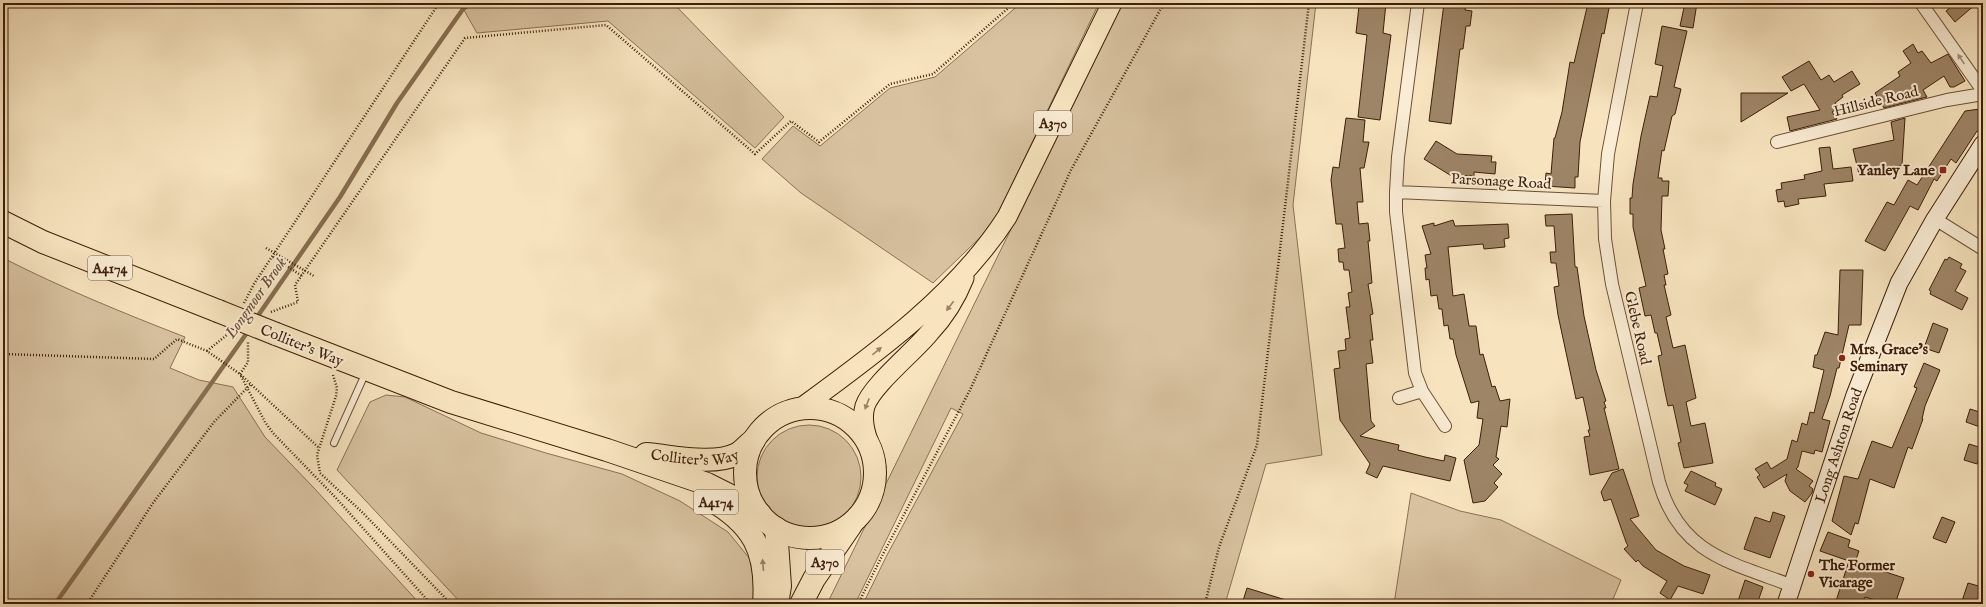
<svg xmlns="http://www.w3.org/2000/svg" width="1986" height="607" font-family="'IM FELL English',serif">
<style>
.green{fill:#d8c2a0;stroke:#8b7054}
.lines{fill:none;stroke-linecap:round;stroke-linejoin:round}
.stream{stroke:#876d51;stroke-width:4.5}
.building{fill:#9e8567;stroke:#3e1e08}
.lane-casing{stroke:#6c5036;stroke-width:8}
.street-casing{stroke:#6c5036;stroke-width:14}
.secondary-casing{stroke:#3e1e08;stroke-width:19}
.primary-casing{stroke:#3e1e08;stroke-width:21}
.highway-casing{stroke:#3e1e08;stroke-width:24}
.path{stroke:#3e1e08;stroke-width:2.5;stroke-dasharray:1 2;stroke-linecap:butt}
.lane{stroke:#faedd5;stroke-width:6}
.street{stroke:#faedd5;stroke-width:12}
.secondary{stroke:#faedd5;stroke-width:17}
.primary{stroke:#f7e4bf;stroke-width:19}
.highway{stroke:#f7e4bf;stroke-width:22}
.highway-bridge-casing{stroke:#3e1e08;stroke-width:24;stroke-linecap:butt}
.highway-bridge{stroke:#f7e4bf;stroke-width:22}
.oneway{fill:#a59079}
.oneway2{fill:#9a8164}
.poi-dot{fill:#8f2418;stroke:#faedd5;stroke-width:1.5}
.labels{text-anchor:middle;stroke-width:4;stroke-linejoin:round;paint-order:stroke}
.shield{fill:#faedd5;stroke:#765c46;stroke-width:1}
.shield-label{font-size:14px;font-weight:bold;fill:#3e1e08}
.street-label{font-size:15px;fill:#3e1e08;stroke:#faedd5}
.poi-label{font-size:15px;font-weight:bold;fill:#3e1e08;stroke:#faedd5;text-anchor:start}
.water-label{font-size:16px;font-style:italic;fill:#694c32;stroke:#faedd5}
</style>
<rect width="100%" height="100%" fill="#f7e4bf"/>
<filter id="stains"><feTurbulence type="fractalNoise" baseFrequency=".005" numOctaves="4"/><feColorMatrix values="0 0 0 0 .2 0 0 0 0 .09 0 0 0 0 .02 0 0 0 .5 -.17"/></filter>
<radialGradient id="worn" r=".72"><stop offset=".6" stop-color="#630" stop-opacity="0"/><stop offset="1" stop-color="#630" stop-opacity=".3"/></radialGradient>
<path class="green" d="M460 3H673L784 117 755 148 608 21 477 33Z
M1021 3H1099L992 226 933 283 801 193 762 159 793 126 820 146 890 88 935 77Z
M1122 3H1316L1293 205 1322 455 1266 464 1225 604H863L887 555 963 414 951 408 855 604H827Z
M3 258C62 288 123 313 185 337L170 368 199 380 233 387 265 437 314 488 420 604H3Z
M386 395 405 397 481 433 546 453 622 474 680 501 728 532 750 559 756 592 755 604H462L337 470 370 402Z
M757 477a52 52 0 1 1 104 0a52 52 0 1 1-104 0Z
M1411 493 1460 511 1501 520 1621 580 1611 604H1394Z"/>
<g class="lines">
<path class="stream" d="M255 320 340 197 397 103 463 9 471 3
M55 604 249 330"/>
</g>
<path class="building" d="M1367 3H1386L1383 33 1391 35 1380 120 1358 117 1367 35 1356 33 1359 6H1367Z
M1444 3H1466L1465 10 1472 11 1470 26H1466L1463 49H1460L1451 124 1429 121Z
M1588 3H1610L1604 34 1602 33 1580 142 1578 177H1575V188L1545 186 1546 173 1551 174 1554 138H1555L1562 112 1570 62 1574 63Z
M1685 3H1697L1693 28 1680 26Z
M1956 3H1977L1955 22 1946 11Z
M1662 26 1687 31 1674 87 1681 89 1675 114 1672 116 1664 151 1662 150 1658 178H1662V181H1669L1668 196H1662L1661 230 1665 249H1663L1668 274 1664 275 1666 285H1664L1671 315 1666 317 1673 348 1685 345 1696 398 1686 402 1691 426 1705 423 1713 463 1684 468 1678 443 1681 442 1673 405 1668 406 1665 392 1658 356 1662 355 1657 333H1655L1651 315 1645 316 1639 288 1646 286 1633 227V214H1630V198H1632L1633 184 1641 136 1650 96 1657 97 1663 66 1655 64Z
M1913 44 1918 53 1922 51 1931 63 1948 54 1965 81 1954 87H1950L1944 76 1923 90 1927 97 1884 108 1875 93 1900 76 1898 72 1911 63 1903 51Z
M1809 61 1821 80 1829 75 1834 82 1852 71 1860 84 1842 95 1843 97 1835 103 1838 108 1832 112 1837 119 1790 131 1787 117 1820 110 1804 84 1791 91 1782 77Z
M1741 93H1788L1741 122Z
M1980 109 1983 134 1977 131 1956 163 1951 159 1937 181 1934 179 1918 210 1910 206 1885 251 1865 241 1887 202 1894 205 1908 180 1917 185 1965 111Z
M1346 118 1365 120 1363 142H1369L1364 168H1360L1363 202H1357L1359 224 1368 223 1370 241H1368L1372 283 1368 284 1373 314 1370 315 1373 340H1370L1373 363 1366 364 1371 421 1375 426 1360 436 1399 445 1398 450 1425 457 1444 461 1445 455 1456 458 1450 481 1383 466 1377 478 1366 473 1370 464 1340 420 1334 369 1340 368 1338 351 1346 350 1345 339 1350 338 1346 307H1350L1348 293 1352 292 1349 270H1344L1343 262H1339L1338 249 1345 248 1342 224H1336L1331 180 1333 167 1339 168Z
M1905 118 1902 165 1859 174 1853 149 1894 140 1891 122Z
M1436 141 1457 154 1492 156 1491 162H1496L1495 174 1474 172V176L1450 175 1424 159Z
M1830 147 1833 169 1851 167 1853 181 1824 184 1826 196 1798 199 1799 204 1785 207 1784 201 1778 202 1776 190 1782 189 1781 183 1805 179 1804 175 1822 171 1819 148Z
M1572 214 1575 267H1577L1584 316 1596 370 1606 401 1604 402 1606 408H1604L1619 469 1590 475 1584 437 1590 436 1588 430H1590L1583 397 1576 399 1558 315 1554 287 1559 286 1556 263H1551L1550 252H1556L1554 226H1546L1545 215Z
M1453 220 1455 226 1508 224 1509 238 1504 239 1505 247 1484 249 1483 244 1448 247 1453 296 1464 294 1469 326H1476L1480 355 1483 354 1492 387 1495 386 1500 401 1510 399 1507 427 1501 426 1496 457 1499 459 1493 465 1502 474 1494 483 1498 487 1485 501 1473 503 1464 460 1479 445 1483 419 1477 418 1479 401 1471 403 1456 355 1453 339H1450L1448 325 1444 326 1442 309H1439L1437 295 1431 296 1429 279 1426 280 1425 268H1427L1425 255 1431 254 1422 226 1434 223V226Z
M1949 257 1962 264 1960 268 1966 271 1955 291 1968 298 1962 310 1930 294 1931 291 1929 290 1945 259 1947 260Z
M1840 270H1863L1861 325H1849L1839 368H1837L1830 396 1822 419 1830 421 1822 452 1815 450 1814 454 1802 451 1798 467 1796 469 1813 481 1809 486 1813 489 1812 493 1805 502 1790 491 1785 481 1787 474 1764 488 1757 477 1760 475 1755 469 1767 462 1771 469 1787 459 1792 440 1797 442 1802 423 1807 425 1810 412 1814 413 1824 370 1813 367 1815 355H1817L1825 332 1838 335Z
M1933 323 1948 329 1939 353 1924 348Z
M1924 363 1940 370 1925 406 1922 419H1923L1912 449 1908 447 1894 488 1870 479 1858 524 1855 523 1851 535 1832 521 1844 476 1858 479 1872 441 1892 448 1917 388 1914 387Z
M1970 409 1983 413 1980 427 1966 422Z
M1969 444 1982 448 1977 464 1964 460Z
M1623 469 1639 516 1630 519 1656 550 1684 566 1710 575 1703 594 1678 586 1670 600 1660 593 1667 581 1643 566 1638 560 1636 562 1624 549 1628 546 1626 542 1611 499 1604 501 1601 492 1612 473Z
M1691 471 1716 483 1715 486 1722 489 1715 505 1685 491 1688 485 1684 483Z
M1773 512 1785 516 1770 558 1744 549 1755 517 1770 522Z
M1942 517 1955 522 1946 543 1933 538Z
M1828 532 1850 540 1848 547 1859 551 1855 562 1904 578 1895 604H1889L1865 597 1862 604H1835L1849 561 1820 551Z
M1745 580 1763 587 1757 604H1745L1738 601Z
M1968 583 1982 587 1977 604H1961Z
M1247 588 1289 601 1288 604H1242Z"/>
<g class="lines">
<g class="lane-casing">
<path id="lane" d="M334 443 366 372"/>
</g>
<g class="street-casing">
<path id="street" d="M1418 3 1398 157 1396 192V212L1415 373 1422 391 1445 426
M1637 3 1608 154 1604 201 1605 239 1612 284 1659 482C1680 554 1729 562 1793 586
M1921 3 1983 91
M1777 142 1947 100 1983 94
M1396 192 1604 201
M1935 219 1983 249
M1399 398 1422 391"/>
</g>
<g class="secondary-casing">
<g id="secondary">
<path id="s1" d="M1786 604 1855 395 1899 283 1935 219 1983 144"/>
</g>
</g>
<g class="primary-casing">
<path id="primary" d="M801 408C875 354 957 295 1007 217L1112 3
M873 456C868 440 860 423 865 406 872 385 915 351 930 332 945 316 956 298 964 278"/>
</g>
<g class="highway-casing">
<g id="highway">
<path d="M3 222 43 242 218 311"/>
<path d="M276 334 451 402 607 450 707 484 745 503 760 514"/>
<circle cx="810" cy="473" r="65"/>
<path id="s2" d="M646 454C672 456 713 466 737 454 743 451 748 444 754 440"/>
<path d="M706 497C753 523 768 550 764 604"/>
<path d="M776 528 780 586 777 604"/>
<path d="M801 604 814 579 851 525"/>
</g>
</g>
<path class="path" d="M266 248 314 276
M273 257 302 276
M244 303 254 284 439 3
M271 312 298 302 295 285 465 38 606 25 755 154 791 121 819 142 890 84 933 74 1014 3
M207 351 228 334
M3 354 154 359 177 339 207 351 240 374 318 447
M240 374 248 362V341
M333 375 337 388 336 396 317 455 320 473 363 513 451 604
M241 376 265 422 273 433 336 498 431 604
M87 604 153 503 214 422 251 384
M858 604 882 556 970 390 1071 170 1164 3
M1205 604 1219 547 1257 445 1309 3"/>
<use href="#lane" class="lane"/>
<use href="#street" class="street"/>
<use href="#secondary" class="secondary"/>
<use href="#primary" class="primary"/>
<use href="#highway" class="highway"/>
<g class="highway-bridge-casing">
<path id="highway-bridge" d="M218 311 276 334"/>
</g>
<use href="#highway-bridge" class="highway-bridge"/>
</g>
<defs><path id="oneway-solid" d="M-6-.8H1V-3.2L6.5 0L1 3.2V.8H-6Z"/></defs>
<use class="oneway" href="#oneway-solid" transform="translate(1961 59) rotate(-124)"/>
<g class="oneway2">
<use href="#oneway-solid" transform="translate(950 306) rotate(127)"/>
<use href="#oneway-solid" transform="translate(877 351) rotate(-40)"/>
<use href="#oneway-solid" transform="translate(867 404) rotate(111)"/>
<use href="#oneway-solid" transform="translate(763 565) rotate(-95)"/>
</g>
<g class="poi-dot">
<rect x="1939" y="166" width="8" height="8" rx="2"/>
<circle cx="1842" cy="358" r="4"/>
<circle cx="1811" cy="574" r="4"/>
</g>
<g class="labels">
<g class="shield">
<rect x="1034" y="111" width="38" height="24" rx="3"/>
<rect x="88" y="256" width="44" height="24" rx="3"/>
<rect x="694" y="490" width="44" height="24" rx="3"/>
<rect x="806" y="550" width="38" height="24" rx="3"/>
</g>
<g class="shield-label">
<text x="1053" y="128">A370</text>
<text x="110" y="273">A4174</text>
<text x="716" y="507">A4174</text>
<text x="825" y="567">A370</text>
</g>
<g class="street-label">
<text transform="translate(1876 101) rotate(-14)" y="5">Hillside Road</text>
<text transform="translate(1501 181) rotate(3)" y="5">Parsonage Road</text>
<text transform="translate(1638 328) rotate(77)" y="5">Glebe Road</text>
<text transform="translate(302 345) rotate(22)" y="5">Colliter's Way</text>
<text dy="5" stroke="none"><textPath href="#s1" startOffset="167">Long Ashton Road</textPath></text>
<text dy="5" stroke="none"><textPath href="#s2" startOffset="49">Colliter's Way</textPath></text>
</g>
<g class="poi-label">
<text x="1935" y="175" text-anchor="end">Yanley Lane</text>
<text x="1850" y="354">Mrs. Grace’s<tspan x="1850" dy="17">Seminary</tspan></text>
<text x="1819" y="570">The Former<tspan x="1819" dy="17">Vicarage</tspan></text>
</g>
<g class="water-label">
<text transform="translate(255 297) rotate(-55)" y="6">Longmoor Brook</text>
</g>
</g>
<rect width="1986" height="607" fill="none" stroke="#f7e4bf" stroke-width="16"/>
<rect x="4" y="4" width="1978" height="599" fill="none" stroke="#3e1e08" stroke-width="2"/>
<rect x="8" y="8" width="1970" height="591" fill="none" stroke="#3e1e08"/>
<rect width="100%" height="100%" filter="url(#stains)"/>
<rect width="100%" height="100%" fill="url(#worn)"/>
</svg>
